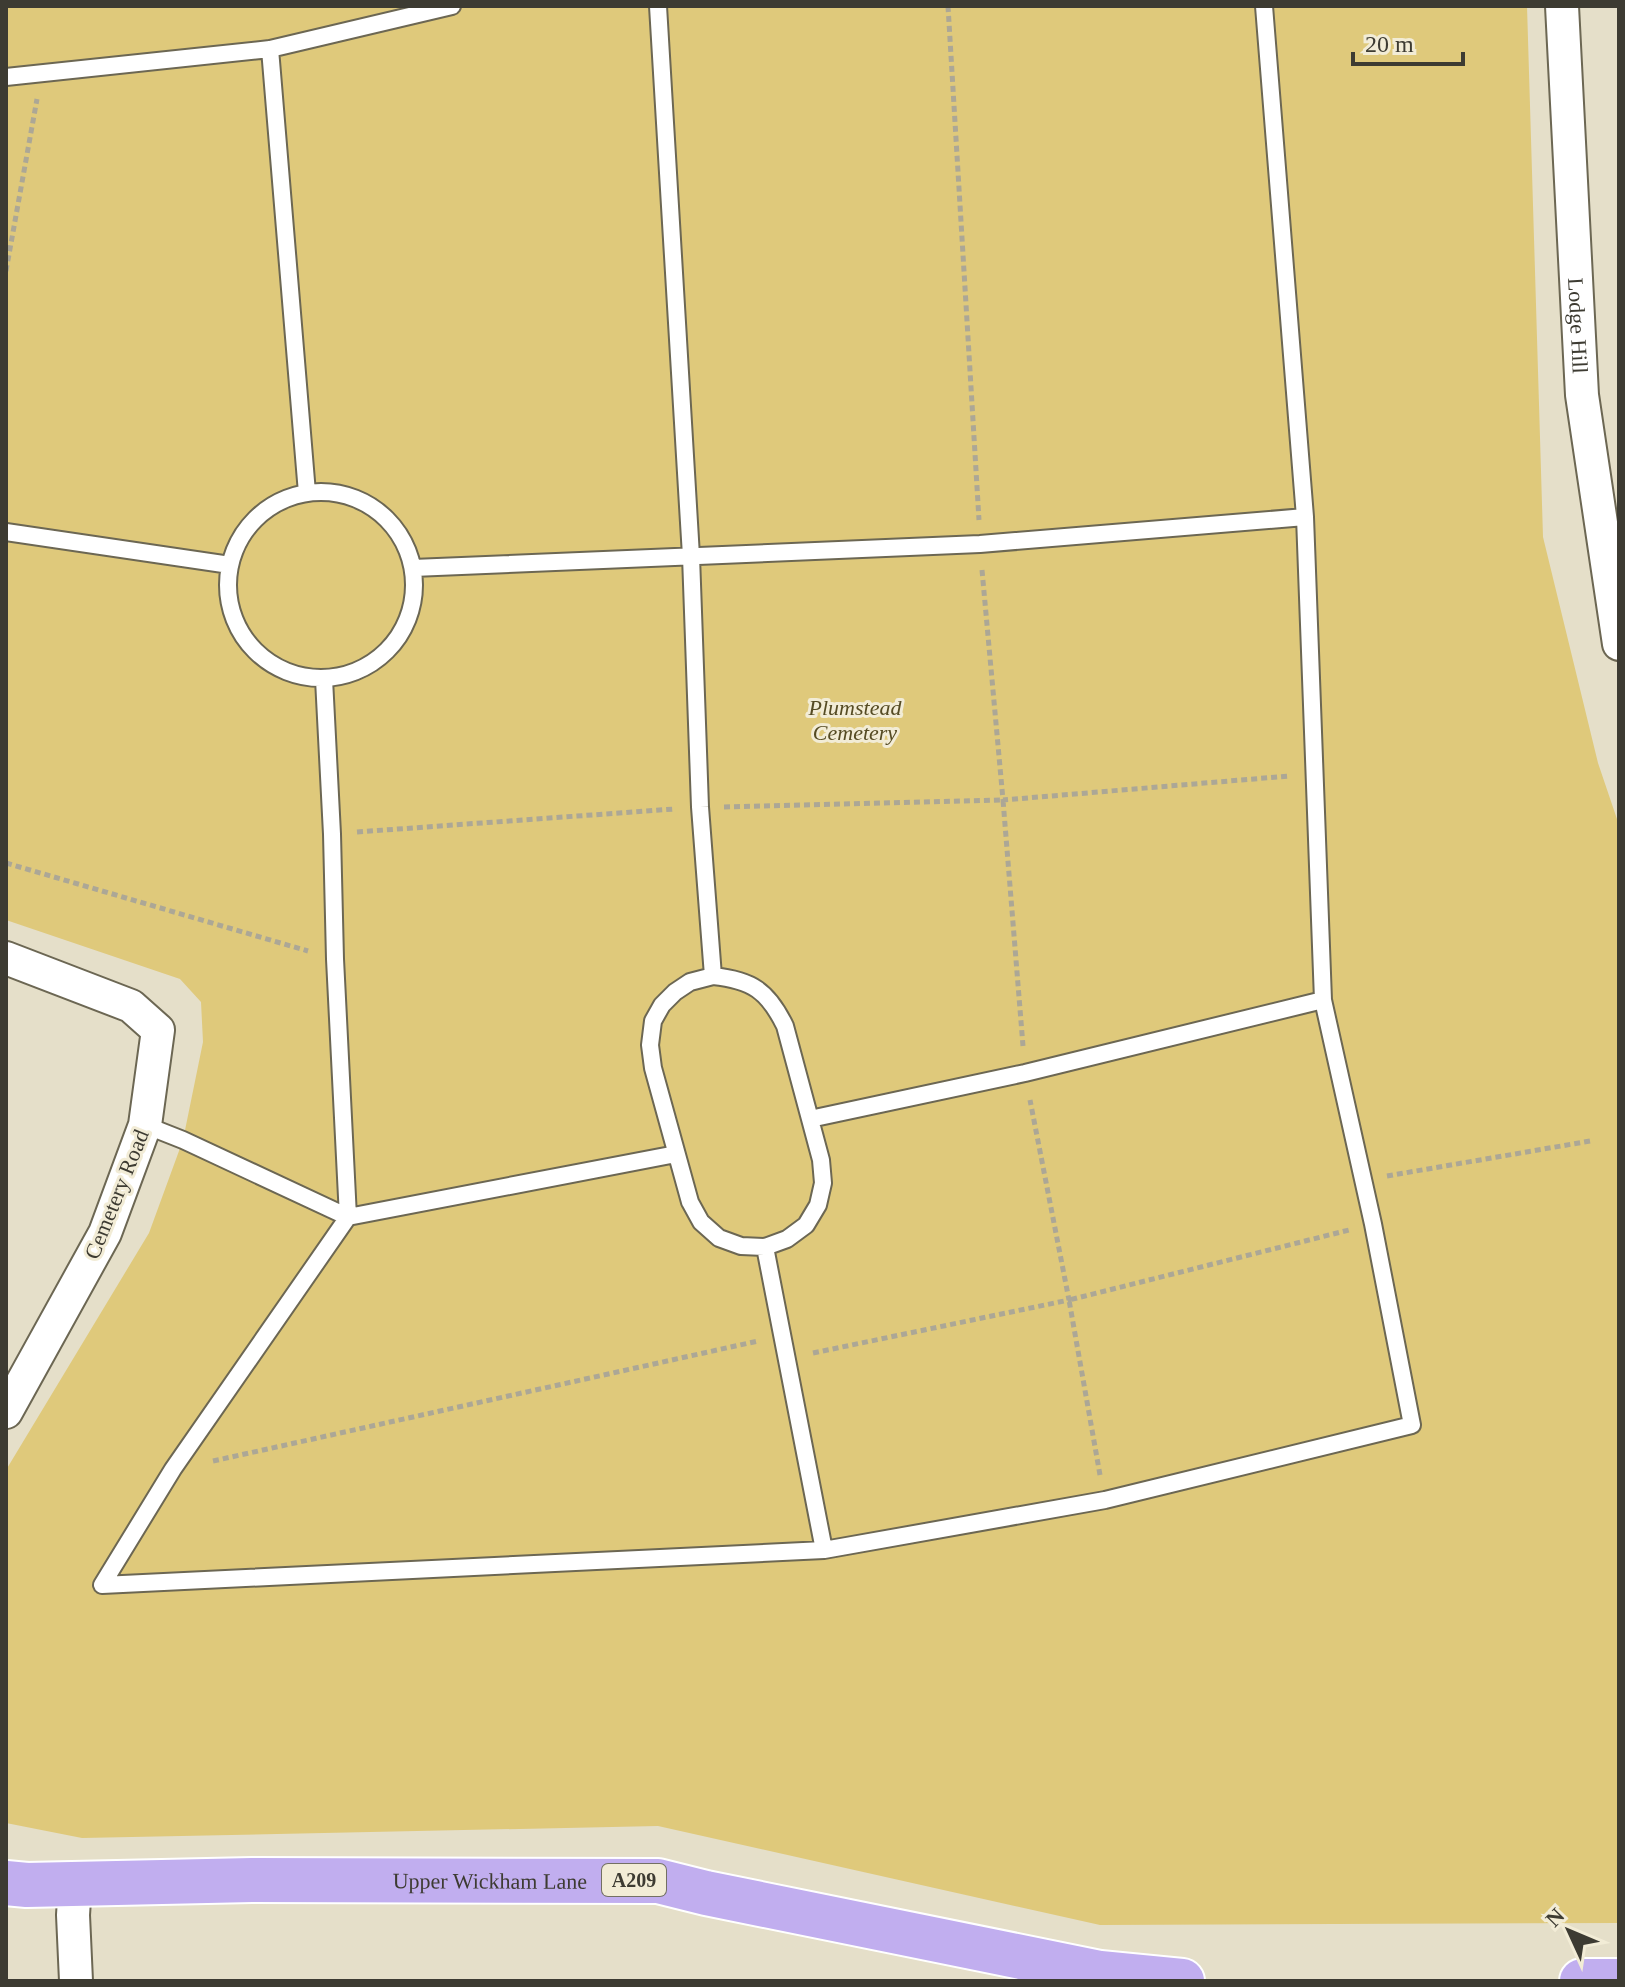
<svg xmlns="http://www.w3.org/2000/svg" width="1625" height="1987" font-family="Georgia,serif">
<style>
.green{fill:#dfc97b}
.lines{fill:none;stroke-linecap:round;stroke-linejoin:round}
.lane-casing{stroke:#6c6753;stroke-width:20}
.street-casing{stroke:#6c6753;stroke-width:36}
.primary-casing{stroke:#fff;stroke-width:48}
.path{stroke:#aca796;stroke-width:5;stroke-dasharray:6 4;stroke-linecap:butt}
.lane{stroke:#fff;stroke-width:16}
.street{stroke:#fff;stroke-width:32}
.primary{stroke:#c1aeef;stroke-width:44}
.labels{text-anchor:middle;stroke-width:6;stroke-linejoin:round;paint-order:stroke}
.shield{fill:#f2ecd6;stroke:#737063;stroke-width:2}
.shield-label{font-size:20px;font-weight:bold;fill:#3d3b32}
.street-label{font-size:22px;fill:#3d3b32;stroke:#f2ecd6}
.park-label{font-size:22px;font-style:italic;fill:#554b23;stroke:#f2ecd6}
</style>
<rect width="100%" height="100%" fill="#e5dfc9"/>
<path class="green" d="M6 6H1527L1543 537 1598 763 1619 825V1923L1100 1925 658 1826 82 1838 6 1823V1470L149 1233 183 1140 203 1042 201 1002 180 979 6 920Z"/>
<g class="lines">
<g class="lane-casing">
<path id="lane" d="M658 6 691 556 700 807 713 976
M270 49 307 493
M6 77 270 49 452 6
M228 585a93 93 0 1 1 186 0a93 93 0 1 1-186 0Z
M6 532 230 565
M413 568 980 544 1305 517
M324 679 332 834 335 959 348 1217 173 1469 102 1585 824 1550 1105 1500 1412 1425 1373 1224 1323 1000 1305 517 1264 6
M713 976C752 980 768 991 785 1026L821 1160 823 1183 818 1205 806 1225 787 1239 765 1247 741 1246 719 1238 701 1222 690 1202 653 1068 650 1045 653 1021 662 1005 675 992 690 982Z
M810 1119 1025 1073 1323 1000
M145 1125 183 1140 348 1217 676 1154
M765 1247 824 1550"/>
</g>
<g class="street-casing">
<g id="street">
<path id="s1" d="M1562 6 1582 395 1619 644"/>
<path d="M6 958 131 1006 158 1030 145 1125 105 1233 6 1412"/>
<path d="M75 1884 73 1915 76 1981"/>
</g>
</g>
<g class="primary-casing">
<g id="primary">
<path id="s2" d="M6 1883 27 1885 252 1880 658 1881 706 1893 1100 1973 1182 1981"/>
<path d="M1582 1981H1619"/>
</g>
</g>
<path class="path" d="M948 6 979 520
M6 271 37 99
M982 570 1003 800 1289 776
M724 807 1003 800 1023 1046
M357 832 674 809
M6 863 308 951
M1387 1176 1590 1141
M813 1353 1069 1300 1030 1100
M213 1461 758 1341
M1100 1475 1069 1300 1349 1230"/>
<use href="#lane" class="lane"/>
<use href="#street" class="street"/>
<use href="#primary" class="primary"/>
</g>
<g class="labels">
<rect class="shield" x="602" y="1864" width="64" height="32" rx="6"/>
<g class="shield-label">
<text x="634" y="1887">A209</text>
</g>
<g class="street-label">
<text dy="8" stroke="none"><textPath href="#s1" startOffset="320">Lodge Hill</textPath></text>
<text transform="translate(116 1194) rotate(-68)" y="8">Cemetery Road</text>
<text dy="8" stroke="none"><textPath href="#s2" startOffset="484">Upper Wickham Lane</textPath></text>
</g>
<g class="park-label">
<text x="855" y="715">Plumstead<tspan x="855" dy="25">Cemetery</tspan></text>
</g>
</g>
<rect width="1625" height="1987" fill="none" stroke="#3d3b32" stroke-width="16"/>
<g transform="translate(1569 1931) rotate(314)" stroke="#f2ecd6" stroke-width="6" paint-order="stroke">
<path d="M0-6L14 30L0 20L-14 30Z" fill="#3d3b32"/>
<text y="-12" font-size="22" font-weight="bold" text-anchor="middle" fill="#3d3b32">N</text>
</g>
<path d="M1353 52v12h110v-12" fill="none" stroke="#3d3b32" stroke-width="4"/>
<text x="1365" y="52" font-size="24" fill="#3d3b32" stroke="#f2ecd6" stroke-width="6" paint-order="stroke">20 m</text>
</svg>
